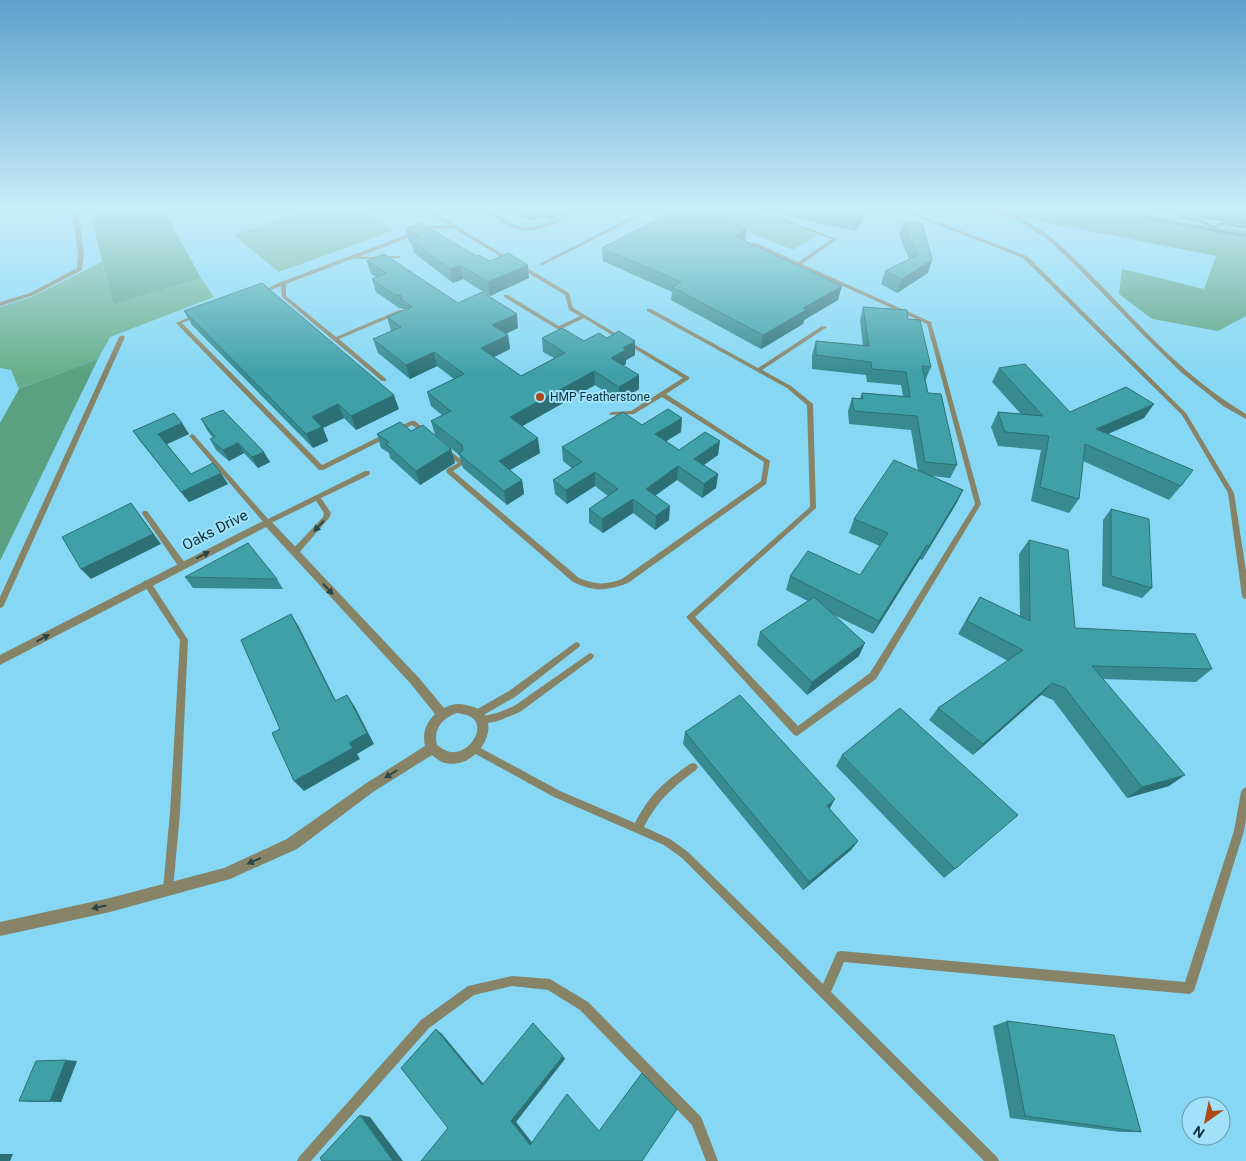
<svg xmlns="http://www.w3.org/2000/svg" width="1246" height="1161" font-family="Roboto,sans-serif">
<style>
.green{fill:#68ad8c}
.forest{fill:#59a180}
.water{fill:#2f859f;stroke:#246c81}
.lines{fill:none;stroke-linecap:round;stroke-linejoin:round}
.stream{stroke:#246c81;stroke-width:3}
.service{fill:#868367;fill-rule:evenodd}
.minor{fill:#868367;fill-rule:evenodd}
.wall{fill:#368a90}
.shaded-wall{fill:#2c7075}
.building{fill:#3fa0a7;stroke:#2c7075}
.oneway{fill:#2a4647}
.poi-dot{fill:#ae491a;stroke:#a2e2f9;stroke-width:2}
.labels{text-anchor:middle;stroke-width:4;stroke-linejoin:round;paint-order:stroke}
.far-poi-label{font-size:12px;fill:#0c313c;stroke:#a2e2f9;text-anchor:start}
.street-label{font-size:15px;fill:#0c313c;stroke:#a2e2f9}
</style>
<rect width="100%" height="100%" fill="#85d7f4"/>
<path class="green" d="M306 211H362L392 231 279 272 234 235Z
M694 211H755L818 235 793 250Z
M102 262 113 305 201 278 214 297 110 337 98 359 19 389 11 370 0 368V307L34 296Z"/>
<path class="forest" d="M113 211H164L201 278 113 305 91 216Z
M1005 211H1131L1183 222 1246 231V316L1218 331 1152 319 1119 294 1122 269 1204 289 1216 256 1012 216Z
M98 359 0 561V423L19 389Z"/>
<path class="water" d="M1178 211H1244L1246 224 1179 215Z"/>
<g class="lines">
<path class="stream" d="M1077 211 1096 214H1126L1246 236
M1180 217 1200 221 1213 227
M1213 229V227L1222 224 1246 227"/>
<path class="service" d="M426 211H432L512 260 508 261 455 229 432 228 359 257 398 256H400V258L357 259 355 258 286 284V296L336 337 399 310H403V312L339 339 386 379V381H382L282 297 281 286 263 293 259 292 281 282 430 226H451Z
M487 211C501 211 510 228 526 228 537 227 549 222 559 218 565 215 570 211 577 211 563 221 535 234 518 229 506 227 496 218 487 211Z
M644 211H650L543 265 539 264Z
M902 211H909L1027 256 1186 413 1234 493 1246 571V599L1243 598 1242 596 1228 493 1182 415 1023 258Z
M988 211C1000 211 1014 215 1025 220 1049 233 1068 252 1087 271 1113 297 1138 325 1165 351 1190 375 1216 396 1246 414V419L1223 406 1182 373 1143 335 1073 263 1048 240 1021 222Z
M772 216H776L837 239 802 264 931 322 981 504 876 679 797 736 794 735 686 617 810 507 807 405 787 388 647 311V309H651L758 368 822 326 827 327 762 370 791 386 813 404 816 508 695 617 798 726 870 673 975 504 927 324 752 245V243H756L798 262 832 239 772 218Z
M518 265H522L569 293 573 308 689 377V379L666 394 770 461 766 484 628 583C606 591 595 592 573 582L447 473 446 471 447 469 458 463 444 451V449H448L465 463 453 471 579 578C595 585 606 585 622 579L761 481 764 462 662 397 634 414 610 415 609 414 612 412 631 411 683 378 584 318 561 329H557L504 297V295H508L559 326 580 316 569 310 565 295 518 267Z
M196 314 201 315 182 323 322 465 411 421H415L429 433 426 435 424 434 412 425 323 470H319L176 323Z
M122 335 125 337 4 605 3 607 0 608V597L119 337Z
M192 434 194 435 268 519 365 471H369L370 473 369 475 321 498 331 513 329 518 298 554H292L291 552 292 550 323 517 324 513 316 501 269 524H265L190 437 189 436Z
M143 511H147L185 563 186 565 185 567H179L143 515 142 513Z
M147 580 150 581 188 640 180 813 173 889 172 893 168 894 164 893 163 889 170 813 180 640 144 585 143 583 144 581Z
M576 642 579 643 580 645 579 647 515 697 480 717 477 718 474 717 473 714 474 711 509 691Z
M590 653 593 654 594 656 593 658 520 712 498 721 482 724 479 723 478 720 479 717 497 713 514 706Z
M475 745 560 791 635 823C650 794 664 782 690 764L693 763 696 764 698 767 696 770C673 787 657 801 644 827L670 839 688 852 823 984 837 952 841 951 1185 982 1234 831 1241 792 1243 789 1246 787V819L1244 831 1195 988 1193 992 1189 994 844 962 831 992 997 1157 999 1161H984L682 858 664 845 554 797 472 752 471 749 472 746Z
M512 976 550 979 588 1002 701 1117 718 1161H706L692 1125 580 1010 548 990 512 986 474 995 429 1028 311 1161H297L299 1157 421 1020 468 986Z"/>
<path class="minor" d="M72 211H78L84 253 82 270 34 295 0 306V302L30 293 77 268 78 253Z
M267 519 270 520 419 678 444 708C454 703 460 703 470 706 508 714 481 771 445 763 440 762 436 758 432 755L373 792 297 849 230 879 110 912 0 936V922L110 898 224 868 287 839 365 784 425 746C422 733 426 723 435 714L411 684 266 527 0 665V655ZM457 713C461 714 465 714 469 716 490 725 467 759 447 751 444 750 440 747 437 745 433 729 442 718 457 713Z"/>
</g>
<path class="wall" d="M509 211H568L550 220 542 216 531 221Z
M765 211H867L866 216 855 231Z
M903 222 928 273 897 293 881 284 885 271 909 259 899 235Z
M406 229 490 261 529 278 490 296 463 279 453 283 414 253 412 244 409 242Z
M746 229 745 241 838 300 804 320 803 324 761 349 671 300 672 292 603 261 602 248Z
M367 261 458 303 518 328 505 334 508 335 510 349 494 357 521 376 554 358 543 352 542 338 584 341 607 338 635 341V355L626 360V364L623 365 639 389 619 401 595 385 522 426 540 453 510 470 522 480 524 494 507 505 463 468 459 455 435 435 431 421 442 415 431 406 427 392 454 379 437 366 410 379 378 353 373 339 391 331 387 317 404 310V309L399 308 376 292 372 279 376 277 371 274Z
M863 307 908 319 931 367 925 381 928 393 957 465 950 478 931 476 963 490 956 504 922 560 920 559 873 634 832 614 859 656 807 695 757 645 760 632 808 601 786 590 790 576 860 575 880 546 849 533 854 519 918 471 911 430 849 424 848 411 852 398H860L862 393 903 396 901 385 867 382 866 375 812 369V355L816 341 863 346 860 320Z
M184 311 399 409 356 430 344 418 323 428 328 441 313 448 192 325Z
M999 368 1070 412 1144 418 1108 434 1181 486 1169 500 1083 461 1079 499 1069 513 1031 501 1041 450 998 446 991 427 998 412 1021 414 992 382Z
M201 419 270 462 258 468 244 453 229 461 216 450 210 439 213 438 207 430Z
M182 423 189 434 167 444 191 474 228 484 189 502 140 441 133 431Z
M642 425 681 432 666 441 679 450 718 455 704 465 718 474 716 488 702 498 677 480 655 495 669 520 655 530 633 513 603 533 589 523V509L608 496 595 486 567 504 555 494 553 480 573 469 563 461 562 447Z
M411 431 451 449 455 463 420 485 390 458 389 453 381 448 377 434Z
M1111 509 1152 588 1142 598 1102 586 1103 520Z
M1029 540 1075 628 1212 669 1196 682 1103 679 1169 786 1127 798 1053 700 1041 695 973 755 929 720 938 708 1008 661 958 634 971 611 980 597 1020 616 1019 554Z
M185 577 277 579 283 589 193 588Z
M685 732 830 809 858 841 851 850 803 890 683 744Z
M842 755 955 869 944 878 836 766Z
M1007 1021 1141 1132H1121L1010 1118 993 1026Z
M77 1061 61 1102H31L19 1101Z"/>
<path class="shaded-wall" d="M530 211H542V216L531 221Z
M549 211H568L550 220Z
M863 211H867L866 216 855 231 858 218Z
M746 229 745 242 734 236Z
M932 260 928 273 897 293 902 279Z
M460 265 463 279 453 283 450 269Z
M528 265 529 278 490 296 488 282Z
M842 286 838 300 804 320 803 324 761 349 763 335 803 308Z
M517 314 518 328 494 339 492 325Z
M508 335 510 349 484 362 481 348Z
M635 341V355L626 360V364L611 372V358L623 348Z
M434 352 437 366 410 379 406 365Z
M594 371 595 385 512 432 510 417Z
M639 375V389L619 401V387Z
M394 395 399 409 356 430 351 416Z
M338 404 344 418 323 428 328 441 313 448 306 434 312 417Z
M1154 404 1144 418 1087 443 1096 429Z
M682 418 681 432 655 448V434Z
M182 423 189 434 165 445 158 434Z
M538 438 540 453 501 475 499 461Z
M720 441 718 455 692 473 694 459Z
M238 443 244 453 229 461 223 450Z
M451 449 455 463 420 485 416 471Z
M264 452 270 462 258 468 252 457Z
M678 466 677 480 645 503 646 489Z
M595 472V486L567 504 566 490Z
M221 473 228 484 189 502 181 492Z
M718 474 716 488 702 498 704 484Z
M522 480 524 494 507 505 504 491Z
M963 490 956 504 922 560 929 546Z
M633 499V513L603 533 602 519Z
M131 503 161 544 91 579 81 569Z
M670 506 669 520 655 530 656 516Z
M927 545 920 559 873 634 879 621Z
M291 614 299 627 342 713 335 701Z
M865 643 859 656 807 695 812 682Z
M1052 683 1041 695 973 755 983 744Z
M347 695 355 707 374 744 357 754 360 759 304 791 294 781 349 743Z
M1185 775 1169 786 1127 798 1142 787Z
M835 799 829 810 827 806Z
M858 841 851 850 803 890 809 882Z
M436 1029 442 1034 487 1088 482 1085Z
M563 1056 565 1059 516 1122 534 1145H530L511 1121Z
M66 1060 77 1061 61 1102 50 1101Z
M360 1115 370 1117 403 1161H393Z
M0 1154H13L10 1161H0Z"/>
<path class="building" d="M673 211H700L746 229 734 236 842 286 803 308 806 310 763 335 672 287 681 282 602 248Z
M825 211H863L858 218Z
M903 222 922 223 932 260 902 279 885 271 918 255Z
M421 223 476 256 479 255 490 261 508 253 528 265 488 282 460 265 450 269 411 240 419 237 406 229Z
M384 254 458 303 482 292 517 314 492 325 508 335 481 348 521 376 565 353 542 338 562 328 584 341 599 333 607 338 619 331 635 341 623 348 626 350 611 358 639 375 619 387 594 371 510 417 538 438 499 461 522 480 504 491 459 454 463 450 462 445 431 421 451 411 427 392 464 374 434 352 406 365 373 339 401 327 387 317 412 307 401 299V295H395L372 279 386 273 367 261Z
M262 283 394 395 351 416 338 404 312 417 322 427 306 434 184 311Z
M863 307 907 310 908 319 920 320 931 367 922 366 928 393 941 394 957 465 925 462 917 416 854 411 852 398 863 399 862 393 910 397 906 372 872 369 871 362 816 355V341L869 346Z
M1025 364 1070 412 1126 387 1154 404 1096 429 1193 470 1181 486 1085 444 1079 499 1040 487 1049 436 1005 432 998 412 1043 416 999 368Z
M668 409 682 418 655 434 679 450 705 432 720 441 694 459 718 474 704 484 678 466 646 489 670 506 656 516 633 499 602 519 589 509 618 489 595 472 566 490 553 480 582 462 562 447 623 412 642 425Z
M223 410 264 452 252 457 238 443 223 450 210 439 215 437 201 419Z
M174 413 182 423 158 434 191 474 213 463 221 473 181 492 133 431Z
M400 422 411 431 423 425 451 449 416 471 386 444 389 442 377 434Z
M894 460 963 490 929 546 927 545 879 621 790 576 808 551 860 575 888 533 854 519Z
M131 503 153 534 81 569 62 537Z
M1111 509 1149 519 1152 588 1111 576Z
M1029 540 1068 550 1075 628 1195 634 1212 669 1092 666 1185 775 1142 787 1065 688 1052 683 983 744 938 708 1023 650 967 621 980 597 1030 621Z
M248 543 277 579 185 577Z
M814 597 865 643 812 682 760 632Z
M291 614 335 701 347 695 367 733 349 743 353 748 294 781 272 733 280 729 241 640Z
M740 695 835 799 827 806 858 841 809 882 685 732Z
M900 708 1018 815 955 869 842 755Z
M1007 1021 1114 1035 1141 1132 1025 1116Z
M533 1023 563 1056 511 1121 530 1145 567 1094 599 1131 642 1073 677 1109 642 1161H421L448 1128 401 1068 436 1029 482 1085Z
M66 1060 50 1101H19L36 1061Z
M360 1115 393 1161H322L320 1158Z"/>
<defs><path id="oneway-solid" d="M-6-.8H1V-3.2L6.5 0L1 3.2V.8H-6Z" transform="scale(1.25)"/></defs>
<g class="oneway">
<use href="#oneway-solid" transform="translate(319 526) rotate(133)"/>
<use href="#oneway-solid" transform="translate(203 555) rotate(-27)"/>
<use href="#oneway-solid" transform="translate(328 589) rotate(47)"/>
<use href="#oneway-solid" transform="translate(43 638) rotate(-28)"/>
<use href="#oneway-solid" transform="translate(391 774) rotate(148)"/>
<use href="#oneway-solid" transform="translate(254 861) rotate(156)"/>
<use href="#oneway-solid" transform="translate(99 907) rotate(168)"/>
</g>
<linearGradient id="sky" x2="0" y2="1"><stop stop-color="#5ea1cb"/><stop offset="0.56" stop-color="#c8edfa"/><stop offset="1" stop-color="#c8edfa" stop-opacity="0"/></linearGradient>
<rect width="1246" height="374" fill="url(#sky)"/>
<circle class="poi-dot" cx="540" cy="397" r="5"/>
<g class="labels">
<g class="far-poi-label">
<text x="550" y="401">HMP Featherstone</text>
</g>
<g class="street-label">
<text transform="translate(215 530) rotate(-27)" y="5">Oaks Drive</text>
</g>
</g>
<g transform="translate(1206 1121) rotate(213)"><circle r="24" fill="#a2e2f9" stroke="#669bad"/>
<path d="M0-4L9 19L0 12L-9 19Z" fill="#ae491a"/>
<text y="-8" font-size="14" font-weight="bold" text-anchor="middle" fill="#0c313c">N</text>
</g>
</svg>
